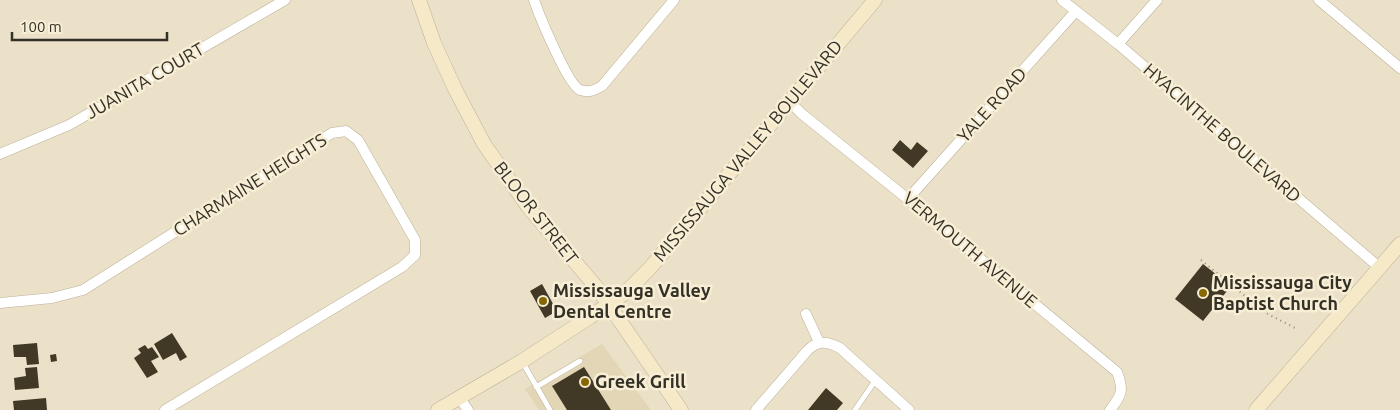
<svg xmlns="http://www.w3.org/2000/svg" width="1400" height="410" font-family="Ubuntu,sans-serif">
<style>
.built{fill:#e2d6b6}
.building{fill:#413925}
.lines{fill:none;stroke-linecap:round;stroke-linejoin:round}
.lane-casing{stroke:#bbb199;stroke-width:6}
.street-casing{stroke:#bbb199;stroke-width:11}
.secondary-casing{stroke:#bbb199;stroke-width:15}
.path{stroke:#908a78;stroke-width:2;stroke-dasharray:1 4;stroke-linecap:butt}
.lane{stroke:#fff;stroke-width:5}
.street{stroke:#fff;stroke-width:10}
.secondary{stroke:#f5e9c8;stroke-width:14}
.poi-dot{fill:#866802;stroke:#f8eed5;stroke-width:2}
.labels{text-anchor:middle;stroke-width:5;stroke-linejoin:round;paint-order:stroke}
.street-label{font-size:18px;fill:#333026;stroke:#f8eed5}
.poi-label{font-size:18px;font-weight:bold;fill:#333026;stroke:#f8eed5;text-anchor:start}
</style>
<rect width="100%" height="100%" fill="#ebe1c8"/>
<path class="built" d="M602 344 651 410H539L525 389Z"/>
<path class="building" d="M900 140 911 150 917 142 928 151 913 168 892 150Z
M1203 264 1231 286 1203 321 1175 299Z
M542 284 557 311 545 318 530 291Z
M172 333 187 357 180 361 176 353 163 360 154 344Z
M37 343 39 364 27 365 26 357H14L13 345Z
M145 345 148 349 152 347 159 357 151 361 158 372 147 378 134 358 141 353 138 349Z
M56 354 57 361 51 362 50 355Z
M37 367 39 388 15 390 14 378 26 376 25 368Z
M584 367 611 410H567L552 386Z
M826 388 843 403 837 410H808Z
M46 398 47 410H14L13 401Z"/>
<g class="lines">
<g class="lane-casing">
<path id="lane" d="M523 363 550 410
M536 387 580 361
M855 410 875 381"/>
</g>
<g class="street-casing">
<path id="street" d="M534 0C539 15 568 85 580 90 589 93 595 90 602 86L674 0
M1062 0 1118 44 1380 268
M1319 0 1400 68
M1118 44 1157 0
M789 101 802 114 909 200 1117 372C1124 390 1122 395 1110 410
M0 154 69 125 285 0
M909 200 915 191 1076 11
M0 303 52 298 83 290 332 133 346 131 358 140 415 240V255L402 267 165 410
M806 314 819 342
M459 397 468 410
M756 410 807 351C817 340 827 341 840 348L909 410"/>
</g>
<g class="secondary-casing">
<path id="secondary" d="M419 0 434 43 455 89 484 144 529 208 598 289 681 410
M438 410 522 361 590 317 625 293 650 268 875 0
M1256 410 1400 244"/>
</g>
<path class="path" d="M1201 260 1266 313 1297 329"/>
<use href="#lane" class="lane"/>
<use href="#street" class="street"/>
<use href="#secondary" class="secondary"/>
</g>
<g class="poi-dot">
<circle cx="1203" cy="293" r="5"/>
<circle cx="543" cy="301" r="5"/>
<circle cx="585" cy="382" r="5"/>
</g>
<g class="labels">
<g class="street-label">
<text transform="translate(145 81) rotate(-30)" y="6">JUANITA COURT</text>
<text transform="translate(992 105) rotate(-48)" y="6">YALE ROAD</text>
<text transform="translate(1222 133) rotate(41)" y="6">HYACINTHE BOULEVARD</text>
<text transform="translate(748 151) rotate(-50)" y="6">MISSISSAUGA VALLEY BOULEVARD</text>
<text transform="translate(250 185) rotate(-32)" y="6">CHARMAINE HEIGHTS</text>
<text transform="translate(536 213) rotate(52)" y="6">BLOOR STREET</text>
<text transform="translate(970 250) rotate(40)" y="6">VERMOUTH AVENUE</text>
</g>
<g class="poi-label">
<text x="1213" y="289">Mississauga City<tspan x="1213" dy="21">Baptist Church</tspan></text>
<text x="553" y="297">Mississauga Valley<tspan x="553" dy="21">Dental Centre</tspan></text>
<text x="595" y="388">Greek Grill</text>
</g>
</g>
<path d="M12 32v8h155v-8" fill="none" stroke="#333026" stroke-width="2.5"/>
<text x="20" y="32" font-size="15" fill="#333026" stroke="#f8eed5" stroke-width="4" paint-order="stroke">100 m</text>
</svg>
